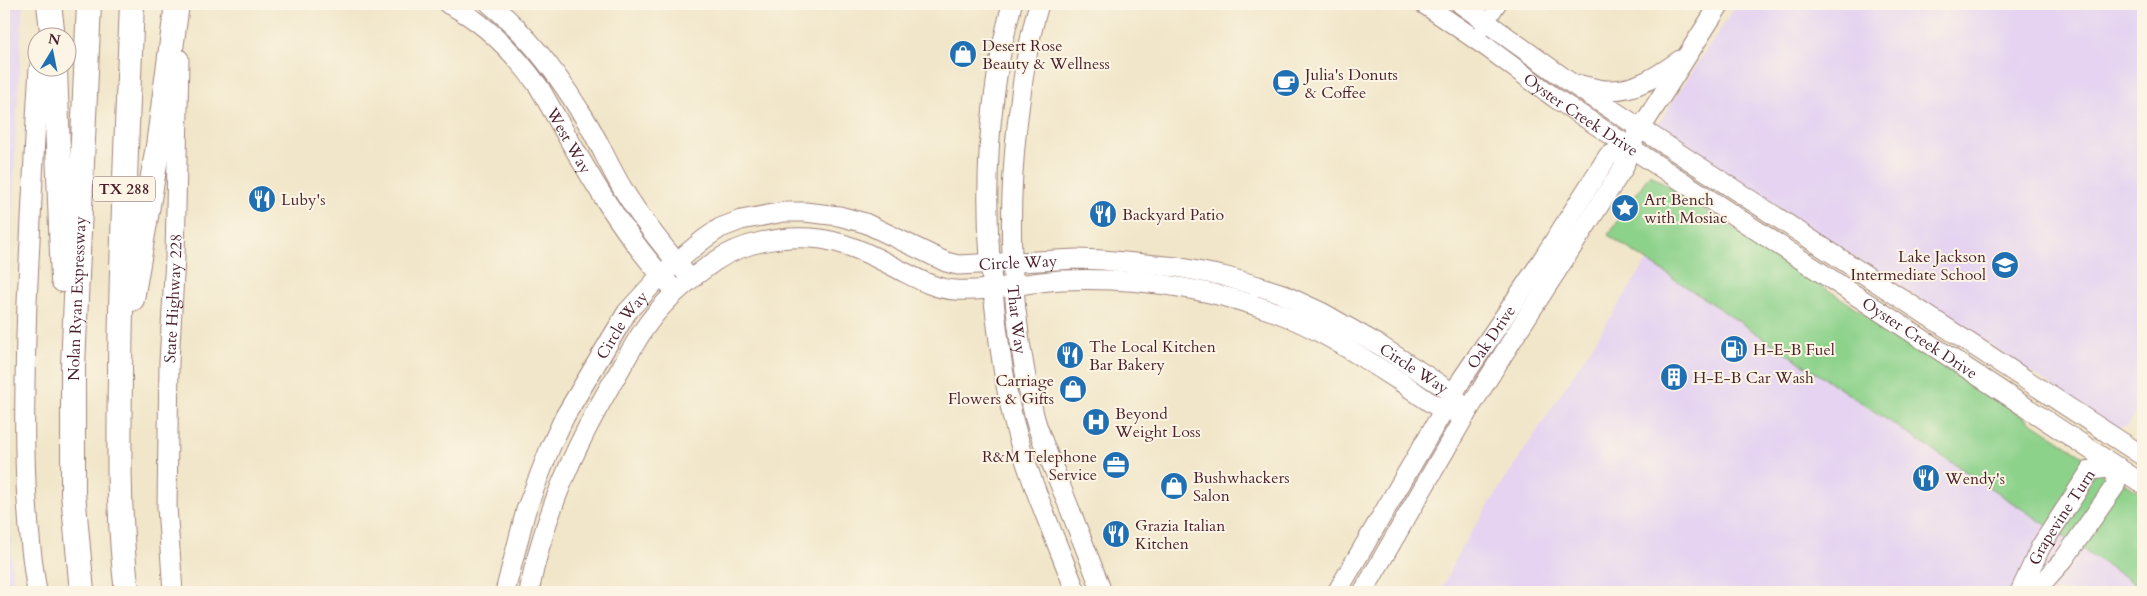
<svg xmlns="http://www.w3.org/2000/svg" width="2147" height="596" font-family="Cardo,serif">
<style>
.built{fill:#e5d3f1}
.green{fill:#8dd28b;stroke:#6c785b}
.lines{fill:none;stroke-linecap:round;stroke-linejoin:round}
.street-casing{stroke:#9e827a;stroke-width:16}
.secondary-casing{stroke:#9e827a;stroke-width:21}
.highway-casing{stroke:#9e827a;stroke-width:26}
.street{stroke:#fff;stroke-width:14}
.secondary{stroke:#fff;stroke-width:19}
.highway{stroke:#fff;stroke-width:24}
.labels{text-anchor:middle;stroke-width:4;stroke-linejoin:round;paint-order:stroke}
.shield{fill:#fcf5e5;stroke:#7f5f63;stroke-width:1}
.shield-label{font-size:15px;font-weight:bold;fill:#4a1f2b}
.poi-label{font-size:16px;fill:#4a1f2b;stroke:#fcf5e5;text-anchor:start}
.street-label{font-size:16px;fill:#4a1f2b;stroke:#fcf5e5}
</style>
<rect width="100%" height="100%" fill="#fcf5e5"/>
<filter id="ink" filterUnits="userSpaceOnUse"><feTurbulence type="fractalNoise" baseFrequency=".02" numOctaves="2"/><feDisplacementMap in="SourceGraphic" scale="10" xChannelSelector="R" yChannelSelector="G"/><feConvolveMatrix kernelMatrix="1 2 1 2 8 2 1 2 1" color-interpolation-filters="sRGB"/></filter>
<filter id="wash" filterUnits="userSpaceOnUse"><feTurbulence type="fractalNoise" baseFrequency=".0096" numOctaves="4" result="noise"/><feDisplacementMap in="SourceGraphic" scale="20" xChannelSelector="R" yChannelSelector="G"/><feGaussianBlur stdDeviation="1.12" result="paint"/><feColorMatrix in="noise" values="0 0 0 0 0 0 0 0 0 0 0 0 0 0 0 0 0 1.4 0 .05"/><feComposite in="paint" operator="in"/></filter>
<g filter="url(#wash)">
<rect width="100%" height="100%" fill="#f1e6c9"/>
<path class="built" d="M4 4H23L4 365Z
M1737 4H2143V403L2127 426 2116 428 1656 127Z
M1647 261 2143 589V592H1440L1461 548Z
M4 433 13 581 15 592H4Z"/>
<path class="green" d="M1650 174 2143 495V589L1608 235Z"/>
</g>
<g filter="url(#ink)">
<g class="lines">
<g class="street-casing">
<path id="street" d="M1476 39 1499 4"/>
</g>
<g class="secondary-casing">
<g id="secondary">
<path id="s1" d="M448 4C486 22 515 54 539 87 578 155 615 226 669 284"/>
<path d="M490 4C525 32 556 72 580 111 597 136 608 165 624 191 641 219 662 245 683 270"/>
<path d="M1012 4C985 107 982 213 996 318 1000 352 1005 385 1013 419 1028 478 1054 535 1076 592"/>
<path id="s2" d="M1039 4C1027 44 1022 85 1017 126 1006 226 1011 318 1034 415 1039 435 1048 454 1055 472 1071 512 1087 552 1102 592"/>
<path id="s3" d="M1424 4 1488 48 1555 98 2143 484"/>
<path d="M1461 4 1571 83 2143 456"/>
<path d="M1581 85C1590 87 1599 90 1608 90 1636 91 1659 75 1680 60"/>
<path d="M37 592C21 496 24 399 27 302 31 224 34 146 39 68"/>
<path id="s4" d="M173 592 167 507 169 362 175 258 179 59"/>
<path id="s5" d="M505 592 526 510 550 448 565 416 627 312 661 275 703 240 720 228 741 220 784 212H805L839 216 865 223 946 262 958 265 1077 259 1103 260 1177 267 1223 276 1258 286 1280 293 1321 312 1379 345 1453 393 1466 414"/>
<path d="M529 592C544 513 576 442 618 373 628 356 637 338 649 322 666 299 691 278 714 262 741 243 779 236 811 238 843 240 872 255 900 270 918 279 935 289 955 290 991 292 1026 282 1062 280 1135 277 1209 288 1278 313 1320 329 1360 356 1398 380 1412 389 1427 402 1442 409 1449 412 1458 412 1466 414"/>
<path id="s6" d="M1337 592 1462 379 1537 268 1608 156 1629 147"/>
<path d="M1363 592 1466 414 1521 326 1624 167 1629 147 1720 4"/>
<path id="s7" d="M2020 592 2041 546 2091 470 2118 467"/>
<path d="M2032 592 2038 588 2064 559 2115 486 2118 467"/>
</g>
</g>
<g class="highway-casing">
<g id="highway">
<path d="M49 4 53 38"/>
<path d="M55 68 63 280"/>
<path d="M132 299 158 146 177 4"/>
<path id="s8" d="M82 592 73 493V366L89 4"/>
<path d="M127 592C118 520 119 447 120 374 121 250 127 127 132 4"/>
</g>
</g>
<use href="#street" class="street"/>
<use href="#secondary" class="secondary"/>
<use href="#highway" class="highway"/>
</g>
</g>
<defs>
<g id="shop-disc" transform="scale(1.4375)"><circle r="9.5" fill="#1f6fb2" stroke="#fcf5e5"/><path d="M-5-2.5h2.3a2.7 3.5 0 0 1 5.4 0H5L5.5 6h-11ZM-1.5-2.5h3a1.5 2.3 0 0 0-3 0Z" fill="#fff"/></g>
<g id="cafe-disc" transform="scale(1.4375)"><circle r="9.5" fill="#1f6fb2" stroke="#fcf5e5"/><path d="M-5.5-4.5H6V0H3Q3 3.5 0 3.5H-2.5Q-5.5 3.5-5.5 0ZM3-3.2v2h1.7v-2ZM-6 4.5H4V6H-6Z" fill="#fff"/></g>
<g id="restaurant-disc" transform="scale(1.4375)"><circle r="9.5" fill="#1f6fb2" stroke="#fcf5e5"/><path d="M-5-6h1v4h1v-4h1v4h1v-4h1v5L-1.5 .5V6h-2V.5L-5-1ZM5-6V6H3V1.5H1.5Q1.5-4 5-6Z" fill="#fff"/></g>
<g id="sight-disc" transform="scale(1.4375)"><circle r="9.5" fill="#1f6fb2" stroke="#fcf5e5"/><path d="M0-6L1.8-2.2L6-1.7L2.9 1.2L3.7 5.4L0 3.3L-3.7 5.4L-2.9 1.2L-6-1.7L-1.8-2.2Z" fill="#fff"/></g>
<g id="school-disc" transform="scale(1.4375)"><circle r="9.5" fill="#1f6fb2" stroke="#fcf5e5"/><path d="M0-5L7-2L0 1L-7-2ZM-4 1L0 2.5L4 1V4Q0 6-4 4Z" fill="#fff"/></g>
<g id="fuel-disc" transform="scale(1.4375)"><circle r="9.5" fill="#1f6fb2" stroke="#fcf5e5"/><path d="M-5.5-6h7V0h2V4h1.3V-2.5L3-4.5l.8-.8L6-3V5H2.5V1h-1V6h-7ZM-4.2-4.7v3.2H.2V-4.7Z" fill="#fff"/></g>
<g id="building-disc" transform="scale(1.4375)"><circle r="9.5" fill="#1f6fb2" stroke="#fcf5e5"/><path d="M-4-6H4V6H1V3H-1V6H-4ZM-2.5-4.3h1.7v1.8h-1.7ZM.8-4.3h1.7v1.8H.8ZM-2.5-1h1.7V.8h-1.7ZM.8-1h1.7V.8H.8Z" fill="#fff"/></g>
<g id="hospital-disc" transform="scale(1.4375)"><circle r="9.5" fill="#1f6fb2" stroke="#fcf5e5"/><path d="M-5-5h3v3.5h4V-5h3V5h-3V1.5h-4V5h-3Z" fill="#fff"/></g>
<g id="office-disc" transform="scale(1.4375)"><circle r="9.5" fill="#1f6fb2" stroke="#fcf5e5"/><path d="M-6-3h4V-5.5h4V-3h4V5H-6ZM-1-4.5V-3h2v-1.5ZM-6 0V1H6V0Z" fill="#fff"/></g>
</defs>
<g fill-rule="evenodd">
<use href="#shop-disc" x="963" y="54"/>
<use href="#cafe-disc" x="1286" y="83"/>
<use href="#restaurant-disc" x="262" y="199"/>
<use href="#sight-disc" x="1625" y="208"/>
<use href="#restaurant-disc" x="1103" y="214"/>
<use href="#school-disc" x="2005" y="265"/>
<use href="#fuel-disc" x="1734" y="349"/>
<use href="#restaurant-disc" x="1070" y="355"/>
<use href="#building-disc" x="1674" y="377"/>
<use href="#shop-disc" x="1073" y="389"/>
<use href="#hospital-disc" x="1096" y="422"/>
<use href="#office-disc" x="1116" y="465"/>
<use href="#restaurant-disc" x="1926" y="478"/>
<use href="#shop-disc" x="1174" y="486"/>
<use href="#restaurant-disc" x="1116" y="534"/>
</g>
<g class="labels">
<rect class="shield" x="93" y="176.5" width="62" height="25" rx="4"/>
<g class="shield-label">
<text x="124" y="194">TX 288</text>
</g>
<g class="poi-label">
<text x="982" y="51">Desert Rose<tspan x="982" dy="18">Beauty &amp; Wellness</tspan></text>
<text x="1305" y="80">Julia's Donuts<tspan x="1305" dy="18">&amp; Coffee</tspan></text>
<text x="281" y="205">Luby's</text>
<text x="1644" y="205">Art Bench<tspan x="1644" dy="18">with Mosiac</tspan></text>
<text x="1122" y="220">Backyard Patio</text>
<text x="1986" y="262" text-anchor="end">Lake Jackson<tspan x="1986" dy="18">Intermediate School</tspan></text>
<text x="1089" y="352">The Local Kitchen<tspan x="1089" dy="18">Bar Bakery</tspan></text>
<text x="1753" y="355">H-E-B Fuel</text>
<text x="1693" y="383">H-E-B Car Wash</text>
<text x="1054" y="386" text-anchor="end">Carriage<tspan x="1054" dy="18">Flowers &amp; Gifts</tspan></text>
<text x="1115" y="419">Beyond<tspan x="1115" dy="18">Weight Loss</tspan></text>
<text x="1097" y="462" text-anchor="end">R&amp;M Telephone<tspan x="1097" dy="18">Service</tspan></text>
<text x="1193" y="483">Bushwhackers<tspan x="1193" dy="18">Salon</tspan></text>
<text x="1945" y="484">Wendy's</text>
<text x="1135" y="531">Grazia Italian<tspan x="1135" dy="18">Kitchen</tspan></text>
</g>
<g class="street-label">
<text dy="6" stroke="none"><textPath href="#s3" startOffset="192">Oyster Creek Drive</textPath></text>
<text dy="6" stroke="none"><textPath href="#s1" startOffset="186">West Way</textPath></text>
<text dy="6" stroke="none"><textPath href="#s5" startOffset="744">Circle Way</textPath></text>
<text dy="6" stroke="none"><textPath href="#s8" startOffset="294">Nolan Ryan Expressway</textPath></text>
<text dy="6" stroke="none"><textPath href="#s4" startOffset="294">State Highway 228</textPath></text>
<text dy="6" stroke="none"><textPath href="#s2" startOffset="318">That Way</textPath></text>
<text dy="6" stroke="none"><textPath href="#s5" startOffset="294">Circle Way</textPath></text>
<text dy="6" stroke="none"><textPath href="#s6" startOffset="298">Oak Drive</textPath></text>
<text dy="6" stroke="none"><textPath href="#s3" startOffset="598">Oyster Creek Drive</textPath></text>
<text dy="6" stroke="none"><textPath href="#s5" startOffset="1164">Circle Way</textPath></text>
<text dy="6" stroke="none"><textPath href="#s7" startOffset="86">Grapevine Turn</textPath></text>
</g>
</g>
<rect width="2147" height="596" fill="none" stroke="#fcf5e5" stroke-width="20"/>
<g transform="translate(52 52) rotate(10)"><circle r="24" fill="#fcf5e5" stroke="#b59f9b"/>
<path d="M0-4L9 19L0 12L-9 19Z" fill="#1f6fb2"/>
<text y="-8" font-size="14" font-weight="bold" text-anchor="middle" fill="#4a1f2b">N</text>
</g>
</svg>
